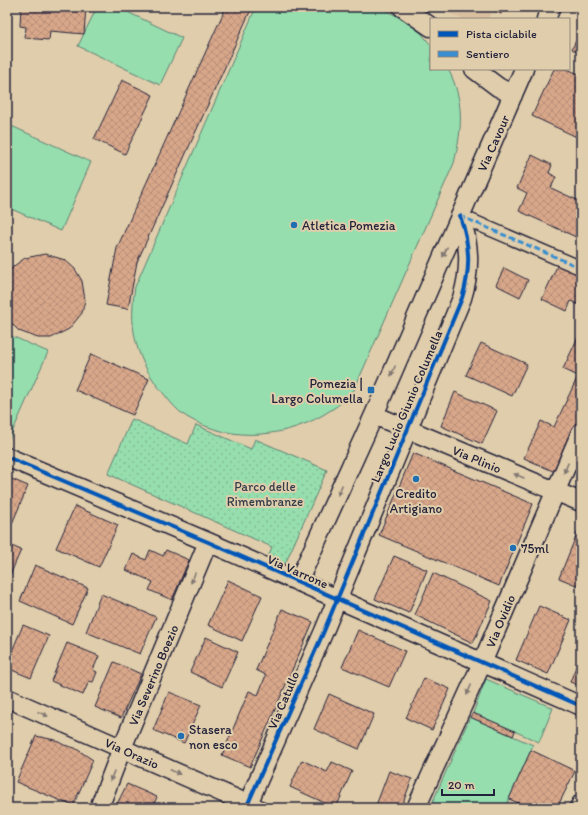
<svg xmlns="http://www.w3.org/2000/svg" width="588" height="815" font-family="Itim,sans-serif">
<style>
.built{fill:#dabf9f}
.green{fill:#96dead;stroke:#5c8074}
.park{fill:url(#park-dots);stroke:#5c8074}
.building{fill:url(#building-cross-hatch);stroke:#22223b}
.lines{fill:none;stroke-linecap:round;stroke-linejoin:round}
.pedestrian-casing{stroke:#22223b;stroke-width:16}
.minor-casing{stroke:#22223b;stroke-width:21}
.pedestrian{stroke:#e0cdab;stroke-width:13}
.minor{stroke:#e0cdab;stroke-width:18}
.quiet{stroke:#398ed0;stroke-width:3;stroke-dasharray:6 3;stroke-linecap:butt}
.cycleway-casing{stroke:#e0cdab;stroke-width:6}
.cycleway{stroke:#0057b8;stroke-width:4}
.oneway{fill:#817873}
.poi-dot{fill:#1f6fb2;stroke:#e0cdab;stroke-width:1.5}
.labels{text-anchor:middle;stroke-width:4;stroke-linejoin:round;paint-order:stroke}
.street-label{font-size:13px;fill:#22223b;stroke:#e0cdab}
.poi-label{font-size:13px;fill:#22223b;stroke:#e0cdab;text-anchor:start}
.park-label{font-size:13px;fill:#333e4c;stroke:#e0cdab}
</style>
<defs>
<pattern id="park-dots" width="8" height="8" patternUnits="userSpaceOnUse"><rect width="8" height="8" fill="#96dead"/><path d="M2 2h.1M6 6h.1" fill="none" stroke="#81be96" stroke-width="1.8" stroke-linecap="round"/></pattern>
<pattern id="building-cross-hatch" width="8" height="8" patternUnits="userSpaceOnUse"><rect width="8" height="8" fill="#d8a78a"/><path d="M0 0l8 8M0 8l8-8" fill="none" stroke="#b98f78"/></pattern>
</defs>
<rect width="100%" height="100%" fill="#e0cdab"/>
<filter id="ink" filterUnits="userSpaceOnUse"><feTurbulence type="fractalNoise" baseFrequency=".025" numOctaves="2"/><feDisplacementMap in="SourceGraphic" scale="8" xChannelSelector="R" yChannelSelector="G"/><feConvolveMatrix kernelMatrix="1 2 1 2 8 2 1 2 1" color-interpolation-filters="sRGB"/></filter>
<g filter="url(#ink)">
<path class="built" d="M434 7H503L501 14 492 11 488 19H462Z"/>
<path class="green" d="M97 7H117L182 38 160 85 78 46Z
M256 7H379L401 18 421 33 431 45V69H448C465 101 462 130 454 163L354 390C347 397 340 405 331 410 289 438 232 444 187 417 175 410 165 395 156 384 134 353 129 324 135 287Z
M7 124 91 162 61 231 7 207Z
M7 334 48 352 7 444Z
M486 679 553 708 539 742 473 713Z
M470 717 533 745 531 750 505 808H430Z"/>
<path class="park" d="M132 419 188 444 196 425 251 449 255 439 327 470 285 564 268 557 272 547 108 474Z"/>
<path class="building" d="M21 7H86L84 34 50 31 49 40 25 38 26 27 20 26Z
M226 7H252L137 262 128 309 106 305 117 248Z
M487 7H503L501 14Z
M581 30V54L572 49Z
M554 69H567L581 75V139L532 116Z
M122 80 153 95 125 154 94 139Z
M532 155 552 165 549 173 556 177 551 188 577 200 581 193V229L579 228 576 237 519 211 527 193 517 188Z
M45 254 65 260 75 269 82 281 85 300 82 313 69 329 51 338H38L19 331 7 319V274L14 266 25 258Z
M558 264 581 274V306L571 301 567 311 542 299Z
M504 268 528 280 520 297 496 285Z
M579 335 581 336V415L555 472 524 458 541 421 554 427 578 376 563 369Z
M481 343 527 364 512 396 466 375Z
M91 354 149 379 133 415 75 390Z
M455 392 497 411 482 444 441 426Z
M413 453 533 504 499 586 379 535Z
M7 477 28 486 11 526 7 524Z
M75 506 118 525 99 567 56 548Z
M581 524V587L559 578Z
M7 544 21 550 7 582Z
M150 550 163 556 166 550 189 560 172 600 149 590 153 582 126 570 133 554 146 560Z
M394 556 427 570 409 613 375 599Z
M35 565 88 588 72 624 20 601Z
M433 573 492 601 473 643 415 615Z
M228 580 262 596 242 641 208 625Z
M101 594 156 617 140 654 86 632Z
M539 606 571 620 548 674 516 660Z
M282 609 313 622 250 767 222 755 249 691 258 695 266 675 256 670Z
M23 625 49 636 31 678 7 668V663Z
M358 630 405 651 389 687 342 667Z
M206 637 238 652 222 687 190 672Z
M67 643 99 656 93 670 97 672 93 682 89 681 83 695 51 681Z
M581 654V686L570 682Z
M114 662 141 674 121 718 95 707Z
M424 678 450 689 432 730 406 718Z
M169 692 201 705 184 743 153 730Z
M329 694 374 714 359 749 314 729Z
M473 713 515 731 513 736 470 717Z
M36 736 55 740 64 745 75 748 93 760 73 806 16 782Z
M531 750 575 771 557 808H530L509 799Z
M302 760 327 772 332 762 352 771 336 808 290 787Z
M389 771 412 779 401 808H375Z
M127 784 157 797 152 808H126L117 804Z
M516 802 530 808H513Z"/>
<g class="lines">
<g class="pedestrian-casing">
<path id="pedestrian" d="M460 216 581 268"/>
</g>
<g class="minor-casing">
<path id="minor" d="M402 7 431 27
M546 19 551 7
M474 69 498 87 513 95
M374 415 581 502
M7 457 208 542 581 706
M298 582 374 415 524 69
M7 698 257 808
M99 808 122 748 208 542
M246 808 324 631 462 298C471 269 470 244 460 216
M416 808 482 663 581 432
M579 808 581 804"/>
</g>
<use href="#pedestrian" class="pedestrian"/>
<use href="#minor" class="minor"/>
<path class="quiet" d="M460 216 581 268"/>
<g class="cycleway-casing">
<path id="cycleway" d="M7 457 208 542 581 706
M246 808 324 631 462 298C471 269 470 244 460 216"/>
</g>
<use href="#cycleway" class="cycleway"/>
</g>
<defs><path id="oneway-solid" d="M-6-.8H1V-3.2L6.5 0L1 3.2V.8H-6Z"/></defs>
<g class="oneway">
<use href="#oneway-solid" transform="translate(445 252) rotate(114)"/>
<use href="#oneway-solid" transform="translate(393 371) rotate(114)"/>
<use href="#oneway-solid" transform="translate(566 468) rotate(113)"/>
<use href="#oneway-solid" transform="translate(519 476) rotate(-157)"/>
<use href="#oneway-solid" transform="translate(340 490) rotate(114)"/>
<use href="#oneway-solid" transform="translate(193 578) rotate(113)"/>
<use href="#oneway-solid" transform="translate(469 690) rotate(114)"/>
<use href="#oneway-solid" transform="translate(43 714) rotate(24)"/>
<use href="#oneway-solid" transform="translate(175 772) rotate(24)"/>
<use href="#oneway-solid" transform="translate(112 776) rotate(112)"/>
</g>
</g>
<g class="poi-dot">
<circle cx="294" cy="225" r="4"/>
<rect x="367" y="386" width="8" height="8" rx="2"/>
<circle cx="416" cy="479" r="4"/>
<circle cx="513" cy="548" r="4"/>
<circle cx="181" cy="736" r="4"/>
</g>
<g class="labels">
<g class="street-label">
<text transform="translate(493 143) rotate(-66)" y="5">Via Cavour</text>
<text transform="translate(406 406) rotate(-67)" y="5">Largo Lucio Giunio Columella</text>
<text transform="translate(477 459) rotate(23)" y="5">Via Plinio</text>
<text transform="translate(298 571) rotate(24)" y="5">Via Varrone</text>
<text transform="translate(500 621) rotate(-67)" y="5">Via Ovidio</text>
<text transform="translate(153 675) rotate(-67)" y="5">Via Severino Boezio</text>
<text transform="translate(283 700) rotate(-67)" y="5">Via Catullo</text>
<text transform="translate(132 753) rotate(24)" y="5">Via Orazio</text>
</g>
<g class="poi-label">
<text x="302" y="230">Atletica Pomezia</text>
<text x="363" y="388" text-anchor="end">Pomezia |<tspan x="363" dy="15">Largo Columella</tspan></text>
<text x="416" y="498" text-anchor="middle">Credito<tspan x="416" dy="15">Artigiano</tspan></text>
<text x="521" y="553">75ml</text>
<text x="189" y="734">Stasera<tspan x="189" dy="15">non esco</tspan></text>
</g>
<g class="park-label">
<text x="265" y="491">Parco delle<tspan x="265" dy="15">Rimembranze</tspan></text>
</g>
</g>
<rect width="588" height="815" fill="none" stroke="#e0cdab" stroke-width="24"/>
<rect x="12" y="12" width="564" height="791" fill="none" stroke="#22223b" stroke-width="1.5" filter="url(#ink)"/>
<rect x="430" y="18" width="140" height="52" fill="#e0cdab" stroke="#94897e"/>
<rect x="438" y="31" width="20" height="6" fill="#0057b8" stroke="#94897e"/>
<text x="466" y="38" font-size="12" fill="#22223b">Pista ciclabile</text>
<rect x="438" y="51" width="20" height="6" fill="#398ed0" stroke="#94897e"/>
<text x="466" y="58" font-size="12" fill="#22223b">Sentiero</text>
<path d="M442 789v6h52v-6" fill="none" stroke="#22223b" stroke-width="2"/>
<text x="448" y="789" font-size="12" fill="#22223b" stroke="#e0cdab" stroke-width="3" paint-order="stroke">20 m</text>
</svg>
